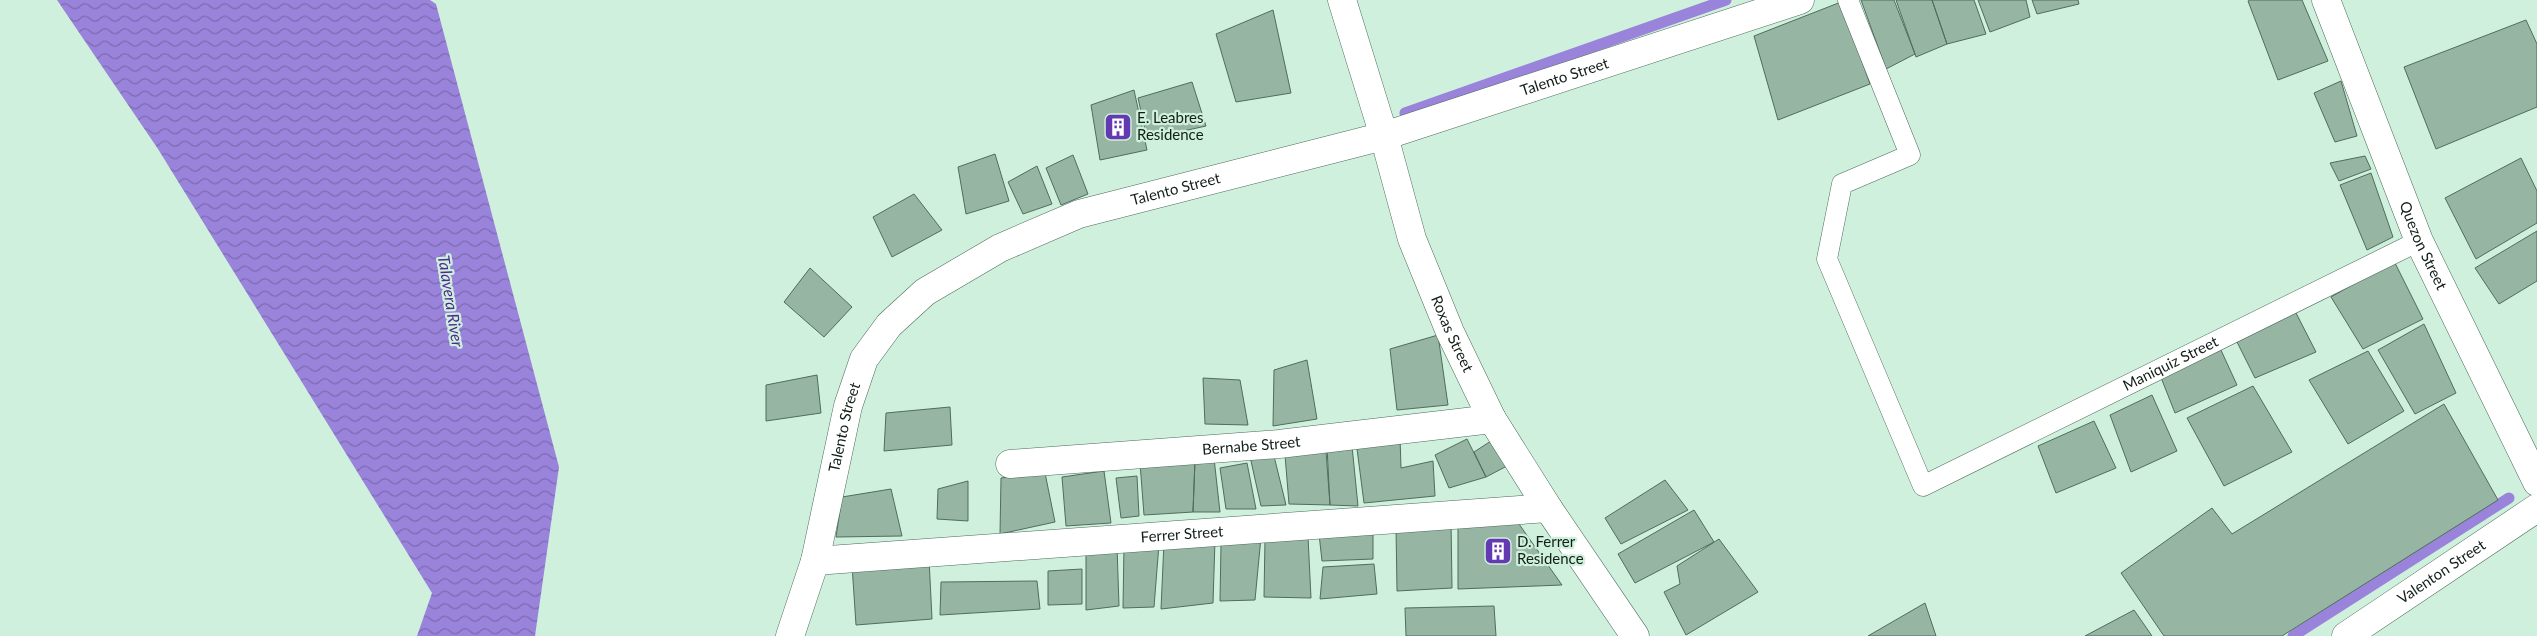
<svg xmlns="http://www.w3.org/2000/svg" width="2537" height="636" font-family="Lato,sans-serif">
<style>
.water{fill:url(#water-waves)}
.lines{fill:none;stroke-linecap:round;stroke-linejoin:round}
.stream{stroke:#9a83db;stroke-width:11}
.building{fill:#96b5a3;stroke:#506d5d}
.service-casing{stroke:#4d6a5a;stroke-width:21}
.minor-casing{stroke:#4d6a5a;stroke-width:29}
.tertiary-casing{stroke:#4d6a5a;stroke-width:29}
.service{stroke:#fff;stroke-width:20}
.minor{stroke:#fff;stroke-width:28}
.tertiary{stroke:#fff;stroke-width:28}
.labels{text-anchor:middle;stroke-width:4.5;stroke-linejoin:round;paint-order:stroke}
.street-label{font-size:15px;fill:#121e17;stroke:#cff0dc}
.poi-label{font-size:15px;fill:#121e17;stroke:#cff0dc;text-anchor:start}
.water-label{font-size:16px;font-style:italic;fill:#4e2990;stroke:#cff0dc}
</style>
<defs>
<pattern id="water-waves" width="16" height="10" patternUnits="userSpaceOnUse" patternTransform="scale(1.25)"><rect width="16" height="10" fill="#9a83db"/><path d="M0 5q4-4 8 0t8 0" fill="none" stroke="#7c6bb1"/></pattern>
</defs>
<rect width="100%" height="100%" fill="#cff0dc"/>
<path class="water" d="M57 0H430L436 4 559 467 535 636H417L432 593 158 149Z"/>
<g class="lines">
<path class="stream" d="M1405 113 1726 0
M2293 636 2509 498"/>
</g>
<path class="building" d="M1861 0H1894L1915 54 1886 69Z
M1896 0H1932L1947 44 1916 57Z
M1932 0H1974L1986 34 1947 44Z
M1978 0H2026L2030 17 1990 32Z
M2032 0H2078L2079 4 2037 14Z
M2250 0H2302L2328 61 2278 80 2248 1Z
M1841 2 1870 84 1778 120 1754 36Z
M1273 10 1291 93 1236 102 1216 34Z
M2526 20 2537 44V107L2436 149 2404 67Z
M2341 81 2357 136 2335 142 2314 93Z
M1192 82 1206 126 1147 139 1138 98Z
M1134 90 1147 150 1100 160 1091 105Z
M995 154 1009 201 966 214 958 167Z
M1073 155 1088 194 1061 205 1046 168Z
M2365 156 2371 169 2339 181 2330 163Z
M2521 158 2537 191V223L2476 259 2445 198Z
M1037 166 1052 204 1023 214 1008 182Z
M2371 173 2393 237 2367 250 2340 185Z
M914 194 942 230 892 257 873 217Z
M2537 231V281L2499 304 2475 268Z
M2394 261 2423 319 2363 349 2331 297Z
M810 268 852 307 824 337 784 302Z
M2295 311 2316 352 2255 378 2237 342Z
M2424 324 2456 393 2415 414 2378 350Z
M1438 335 1448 405 1397 410 1390 349Z
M2220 348 2237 385 2175 413 2160 375Z
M2368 351 2404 411 2348 444 2309 380Z
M1307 360 1317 419 1273 426 1274 370Z
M817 375 821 413 766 421V385Z
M1203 378 1240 380 1248 425 1205 424Z
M2253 386 2292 452 2224 486 2187 418Z
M2152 395 2177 451 2131 472 2110 415Z
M2444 404 2498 500 2282 636H2164L2121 573 2212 508 2232 534Z
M950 407 952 445 884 451 886 413Z
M2094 421 2116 468 2056 493 2038 446Z
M1400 437 1401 468 1433 461 1435 496 1364 503 1356 441Z
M1467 439 1486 477 1449 488 1435 455Z
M1491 441 1507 466 1486 477 1474 452Z
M1352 446 1358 506 1330 505 1327 447Z
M1326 451 1330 505 1289 504 1285 455Z
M1249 452H1273L1286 505 1261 506Z
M1214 458 1220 512H1193L1195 460Z
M1195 460 1193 512 1144 515 1140 463Z
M1247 463 1256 509H1226L1220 468Z
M1104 471 1111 523 1066 526 1062 477Z
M1045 473 1055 522 1000 534 1001 478Z
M1137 476 1139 516 1121 518 1116 478Z
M1665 480 1688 510 1621 544 1605 518Z
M968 481V521L937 519 938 489Z
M891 489 902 536 836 537 842 497Z
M1694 510 1714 542 1635 583 1618 554Z
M1514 517 1562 585 1458 589V518Z
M1451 521 1452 588 1397 591 1396 527Z
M1373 531V559L1322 561 1319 534Z
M1261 537 1255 600 1220 601 1221 545Z
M1308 537 1311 598 1264 597 1265 538Z
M1719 539 1758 592 1686 635 1664 592 1680 584 1677 566Z
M1215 540 1213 603 1161 609 1164 542Z
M1159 544 1154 607 1123 608 1124 546Z
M1117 546 1119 606 1086 610V547Z
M929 559 932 619 856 625 852 565Z
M1374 564 1377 594 1320 599 1323 567Z
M1082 569V604L1048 605V571Z
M1037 581 1040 609 940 615 941 582Z
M1925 603 1936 636H1868Z
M1494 606 1496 636H1406L1405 608Z
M2134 610 2152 636H2085Z"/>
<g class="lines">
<g class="service-casing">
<g id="service">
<path id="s1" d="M1848 0 1910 155 1842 184 1827 259 1923 486 2419 241"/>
</g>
</g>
<g class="minor-casing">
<g id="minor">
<path id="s2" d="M1342 0 1384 136 1412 239 1450 332 1492 419 1548 508 1635 636"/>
<path id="s3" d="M1010 464 1279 444 1492 419"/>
<path id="s4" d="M815 561 1548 508"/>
<path id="s5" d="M790 636 815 561 848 406 864 359 889 325 925 292 1000 248 1079 214 1384 136 1800 0"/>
<path id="s6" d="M2346 636 2537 508"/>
</g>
</g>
<g class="tertiary-casing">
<g id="tertiary">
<path id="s7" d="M2326 0 2419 241 2537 482"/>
</g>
</g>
<use href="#service" class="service"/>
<use href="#minor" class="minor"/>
<use href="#tertiary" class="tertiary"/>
</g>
<defs>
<g id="building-square" transform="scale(1.4375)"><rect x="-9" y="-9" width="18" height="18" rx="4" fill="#633ab2" stroke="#cff0dc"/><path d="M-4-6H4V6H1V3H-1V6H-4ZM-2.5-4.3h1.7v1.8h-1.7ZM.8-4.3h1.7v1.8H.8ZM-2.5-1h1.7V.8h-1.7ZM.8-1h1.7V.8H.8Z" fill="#fff"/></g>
</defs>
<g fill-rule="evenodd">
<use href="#building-square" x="1118" y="127"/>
<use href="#building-square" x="1498" y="551"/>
</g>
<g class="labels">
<g class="street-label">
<text dy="5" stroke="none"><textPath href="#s5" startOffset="1056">Talento Street</textPath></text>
<text dy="5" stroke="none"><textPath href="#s5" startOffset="651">Talento Street</textPath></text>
<text dy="5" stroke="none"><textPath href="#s7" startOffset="264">Quezon Street</textPath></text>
<text dy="5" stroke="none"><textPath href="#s2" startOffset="352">Roxas Street</textPath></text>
<text dy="5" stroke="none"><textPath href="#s1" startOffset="840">Maniquiz Street</textPath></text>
<text dy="5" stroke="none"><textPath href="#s5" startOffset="216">Talento Street</textPath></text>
<text dy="5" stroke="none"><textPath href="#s3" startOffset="242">Bernabe Street</textPath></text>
<text dy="5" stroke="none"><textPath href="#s4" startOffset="368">Ferrer Street</textPath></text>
<text dy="5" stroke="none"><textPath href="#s6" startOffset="115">Valenton Street</textPath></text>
</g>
<g class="poi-label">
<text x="1137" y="123">E. Leabres<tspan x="1137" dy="17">Residence</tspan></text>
<text x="1517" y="547">D. Ferrer<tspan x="1517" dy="17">Residence</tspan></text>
</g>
<g class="water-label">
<text transform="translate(451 301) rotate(81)" y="6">Talavera River</text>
</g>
</g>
</svg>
